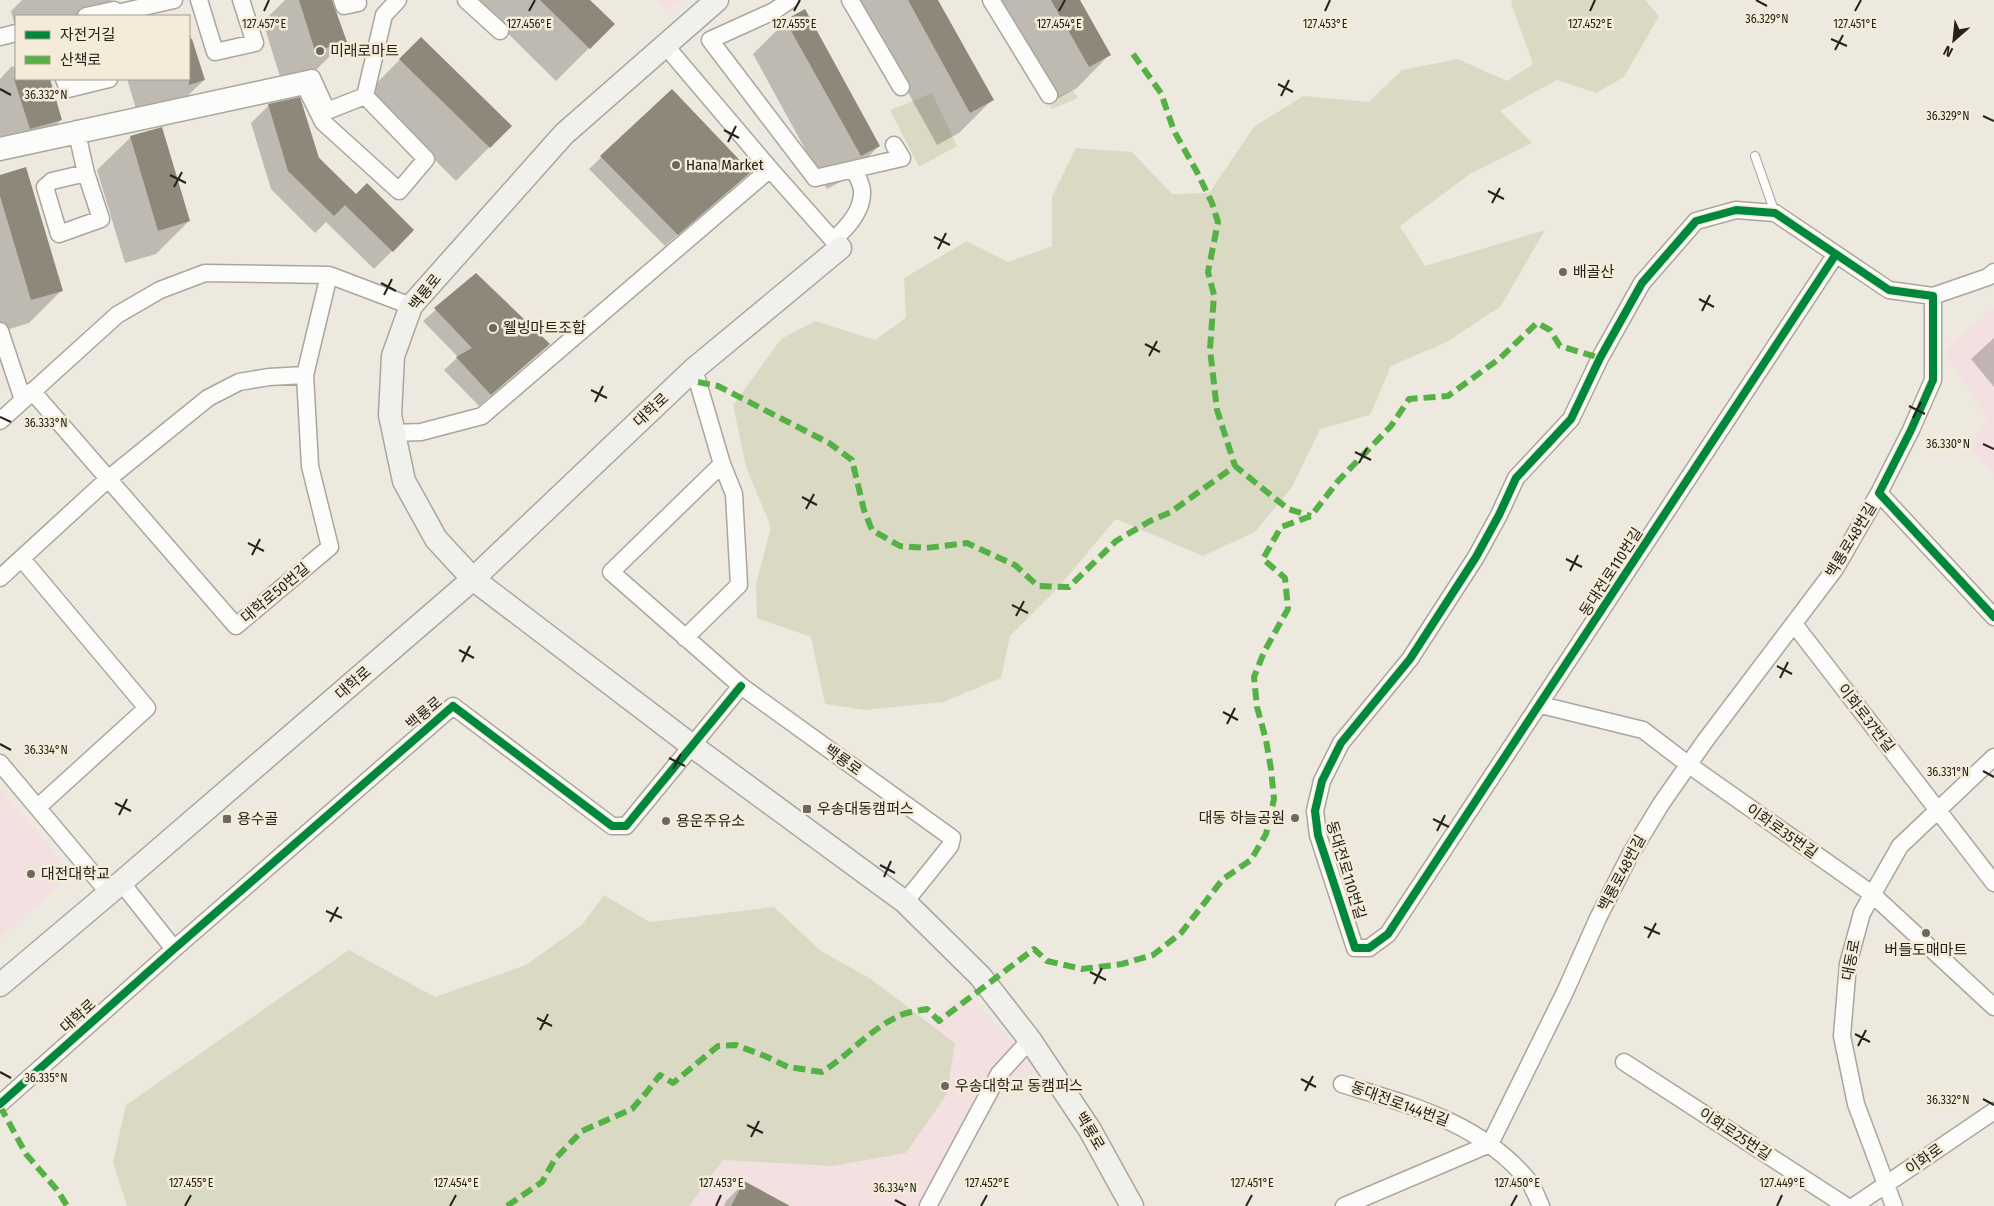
<svg xmlns="http://www.w3.org/2000/svg" width="1994" height="1206" font-family="'Fira Sans Condensed','Noto Sans KR',sans-serif">
<style>
.education{fill:#f2e1e0}
.green{fill:#dadac4}
.shadow{fill:#0003}
.building{fill:#8d887a}
.lines{fill:none;stroke-linecap:round;stroke-linejoin:round}
.service-casing{stroke:#aaa69f;stroke-width:10}
.minor-casing{stroke:#aaa69f;stroke-width:19}
.secondary-casing{stroke:#aaa69f;stroke-width:25}
.service{stroke:#fcfcfa;stroke-width:8}
.minor{stroke:#fcfcfa;stroke-width:16}
.secondary{stroke:#f0f1ed;stroke-width:22}
.quiet{stroke:#55b145;stroke-width:6;stroke-dasharray:12 6;stroke-linecap:butt}
.cycleway-casing{stroke:#f4ecd9;stroke-width:11}
.cycleway{stroke:#00873e;stroke-width:8}
.ticks{fill:none;stroke:#25221b;stroke-width:2}
.poi-dot{fill:#6b6860;stroke:#f4ecd9;stroke-width:2}
.labels{text-anchor:middle;stroke-width:5;stroke-linejoin:round;paint-order:stroke}
.poi-label{font-size:15px;fill:#25221b;stroke:#f4ecd9;text-anchor:start}
.street-label{font-size:15px;fill:#25221b;stroke:#f4ecd9}
.ticks-label{font-size:12px;text-anchor:middle;fill:#25221b;stroke:#f4ecd9;stroke-width:5;stroke-linejoin:round;paint-order:stroke}
</style>
<rect width="100%" height="100%" fill="#eee9df"/>
<path class="education" d="M657 0H682L667 11Z
M1994 307V474L1970 447 1988 419 1943 351Z
M0 789 64 863 59 886 0 937Z
M969 996 1037 1068 993 1104 938 1206H636L922 1029 954 1002Z"/>
<path class="green" d="M1513 0H1645L1659 16 1624 77 1596 93 1557 80 1500 111 1532 143 1470 174 1400 226 1425 266 1545 230 1501 306 1447 342 1391 366 1370 415 1320 429 1292 487 1255 532 1203 556 1116 519 1055 591 1010 636 1001 678 943 702 865 710 825 704 811 637 757 618 756 584 771 527 746 467 733 405 781 339 815 321 875 340 906 318 904 278 967 241 1008 262 1052 246V197L1076 148 1132 152 1172 194 1209 193 1254 127 1303 96 1369 102 1402 70 1458 59 1507 81 1533 64 1511 3Z
M1072 90 1078 98 1052 109 1047 101Z
M932 93 957 146 919 167 890 110Z
M604 895 650 922 774 907 821 951 871 979 955 1043 947 1094 906 1153 832 1166 723 1160 689 1206H127L113 1163 126 1105 349 950 435 997 526 965 582 925Z"/>
<path class="shadow" d="M22 0H112L95 16H16V30L11 11Z
M285 0H331L345 41 312 74 282 83 263 22Z
M474 0H588L613 24 556 81Z
M857 0H937L992 100 959 133 937 145Z
M999 0H1079L1110 54 1077 88 1055 100Z
M786 21 879 146 846 179 827 189 753 54Z
M189 31 204 80 170 113 140 122 127 79H189Z
M421 38 510 126 456 181 367 93Z
M16 66V79H48L61 120 27 153 0 161V79L11 67Z
M672 91 749 172 665 246 589 169Z
M269 105 356 196 413 230 374 269 326 222 315 233 271 189 251 123Z
M131 137 189 221 156 254 125 263 97 170Z
M0 176 62 290 29 323 0 332Z
M476 275 548 344 479 406 444 370 458 357 423 321Z
M1994 338V387L1971 359Z
M744 1183 787 1206H724L726 1201Z"/>
<path class="building" d="M299 0H332L347 42 315 51Z
M540 0H590L615 24 590 49Z
M908 0H938L994 100 970 113Z
M1051 0H1080L1111 55 1089 67Z
M805 9 880 146 861 156 785 20Z
M421 37 512 126 490 148 399 59Z
M189 39H192L205 80 189 85Z
M14 79H50L62 120 30 129Z
M672 89 751 172 678 235 600 156Z
M300 97 319 158 356 194 367 183 414 230 393 252 345 205 334 216 288 171 268 104Z
M162 127 190 221 158 231 130 136Z
M26 167 63 291 31 300 0 196V175Z
M476 273 550 344 491 395 456 357 472 348 434 308Z
M744 1181 790 1206H731Z"/>
<g class="lines">
<g class="service-casing">
<path id="service" d="M1755 156 1775 213"/>
</g>
<g class="minor-casing">
<path id="minor" d="M199 0 215 52 255 43 241 0
M342 0 344 6 358 3 357 0
M466 0 500 31
M790 0 774 11 710 40 815 178 902 158 894 145
M850 0 901 87
M991 0 1049 95
M86 16 114 10
M104 16 174 0
M0 37 16 33
M664 44 770 169 840 248
M64 79 68 89 109 79
M365 96 384 15 398 0
M76 129 86 173 101 219 59 234 45 187 52 181 86 173
M0 146 312 78 327 111 365 96 426 159 399 191 323 122 305 86 0 152
M833 240C847 228 863 211 862 191 862 184 856 175 854 169
M1836 254 1388 934 1369 948H1355L1318 835 1315 811 1322 781 1341 743 1410 659 1476 557 1499 515 1516 478 1571 419 1600 358 1642 283 1696 221 1736 210 1775 213 1889 290 1933 296V380L1911 430 1879 493 1994 617
M1933 296 1988 277 1994 272
M0 331 23 400
M32 391 236 626 330 547 310 466 305 375 329 275
M0 421 117 315 160 290 205 273 329 275 411 306
M394 433 421 432 482 416 770 169
M722 464 611 572 741 686 952 838 950 846 905 902
M22 559 147 708 38 807
M0 578 108 479 208 398 239 382 269 377 305 375
M1794 624 1994 883
M685 638 739 585 734 494 722 464 694 369
M1541 705 1643 730 1689 765 1872 894 1994 1007
M0 763 109 893
M121 882 174 949
M1624 1062 1846 1206
M1342 1084C1410 1105 1479 1122 1527 1179 1533 1186 1537 1197 1541 1206
M0 1104 174 949 453 706 612 826H626L741 686
M928 1206 999 1074 1030 1040
M1344 1206 1490 1144 1565 992 1598 918 1630 855 1661 804 1705 741 1835 569 1879 493
M1854 1206 1994 1111
M1894 1206 1856 1104 1842 1036 1848 964 1862 913 1900 846 1994 757"/>
</g>
<g class="secondary-casing">
<path id="secondary" d="M717 0 564 134 411 306 393 356 390 415 404 481 436 539 473 579 691 745 905 902 980 976 1030 1040 1090 1130 1132 1206
M0 985 109 893 473 579 694 369 840 248"/>
</g>
<use href="#service" class="service"/>
<use href="#minor" class="minor"/>
<use href="#secondary" class="secondary"/>
<path class="quiet" d="M1133 54 1161 93 1174 131 1197 172 1212 203 1218 222 1208 272 1214 295 1210 349 1217 410 1235 466
M698 382 718 386 829 443 852 460 864 510 872 530 900 546 926 548 967 543 1015 565 1038 586 1069 587 1116 541 1150 521 1171 512 1235 466 1288 509 1311 516
M0 1106 26 1154 58 1191 67 1206
M507 1206 542 1182 555 1159 582 1131 632 1109 646 1093 660 1075 673 1083 718 1046 736 1045 765 1056 788 1067 822 1072C849 1055 868 1031 897 1017 905 1012 917 1011 927 1009L939 1021 1034 949 1047 961 1082 969 1122 964 1153 955 1181 933 1223 879 1251 860 1266 834 1274 799 1271 769 1266 740 1257 707 1254 677 1264 652 1288 609 1285 578 1263 559 1281 527 1311 516 1338 481 1391 426 1409 399 1448 396 1499 359 1537 323 1550 330 1560 346 1600 358"/>
<g class="cycleway-casing">
<path id="cycleway" d="M1836 254 1388 934 1369 948H1355L1318 835 1315 811 1322 781 1341 743 1410 659 1476 557 1499 515 1516 478 1571 419 1600 358 1642 283 1696 221 1736 210 1775 213 1889 290 1933 296V380L1911 430 1879 493 1994 617
M0 1104 174 949 453 706 612 826H626L741 686"/>
</g>
<use href="#cycleway" class="cycleway"/>
</g>
<path class="ticks" d="M1756 0 1767 6M264 11 269 0M529 11 535 0M794 11 800 0M1059 11 1065 0M1325 11 1330 0M1590 11 1595 0M1855 11 1861 0M1831 39 1847 46M1835 50 1843 35M1278 84 1293 92M0 89 11 95M1281 96 1289 80M1983 116 1994 121M724 130 739 138M728 142 736 126M170 175 186 183M174 187 182 172M1488 191 1504 199M1492 203 1500 188M934 237 950 245M938 249 946 233M381 283 396 291M384 295 392 279M1699 299 1714 307M1702 311 1710 295M1145 344 1160 352M1149 356 1157 341M591 390 607 398M595 402 603 386M1909 406 1925 414M0 417 11 422M1913 418 1921 402M1983 444 1994 449M1355 452 1371 460M1359 463 1367 448M802 497 817 505M806 509 814 494M248 543 264 551M252 555 260 539M1566 559 1582 567M1570 571 1578 555M1012 605 1028 613M1016 616 1024 601M459 650 474 658M462 662 470 646M1777 666 1792 674M1780 678 1788 662M1223 712 1238 720M1227 724 1235 708M0 744 11 750M669 758 685 766M673 769 681 754M1983 771 1994 777M115 803 131 811M119 815 127 799M1433 819 1449 827M1437 831 1445 815M880 865 895 873M884 877 891 861M326 911 342 918M330 922 338 907M1644 927 1660 934M1648 938 1656 923M1090 972 1106 980M1094 984 1102 968M537 1018 552 1026M540 1030 548 1014M1855 1034 1870 1042M1858 1046 1866 1030M0 1072 11 1078M1301 1079 1316 1087M1305 1091 1313 1076M1983 1099 1994 1105M747 1125 763 1133M751 1137 759 1121M895 1200 906 1206M185 1206 191 1195M450 1206 456 1195M716 1206 721 1195M981 1206 987 1195M1246 1206 1252 1195M1511 1206 1517 1195M1777 1206 1782 1195"/>
<g class="poi-dot">
<circle cx="320" cy="51" r="5"/>
<circle cx="676" cy="165" r="5"/>
<circle cx="1563" cy="272" r="5"/>
<circle cx="493" cy="328" r="5"/>
<rect x="802" y="804" width="10" height="10" rx="2.5"/>
<circle cx="1295" cy="818" r="5"/>
<rect x="222" y="814" width="10" height="10" rx="2.5"/>
<circle cx="666" cy="821" r="5"/>
<circle cx="31" cy="874" r="5"/>
<circle cx="1926" cy="933" r="5"/>
<circle cx="945" cy="1086" r="5"/>
</g>
<g class="labels">
<g class="poi-label">
<text x="330" y="56">미래로마트</text>
<text x="686" y="170">Hana Market</text>
<text x="1573" y="277">배골산</text>
<text x="503" y="333">웰빙마트조합</text>
<text x="817" y="814">우송대동캠퍼스</text>
<text x="1285" y="823" text-anchor="end">대동 하늘공원</text>
<text x="237" y="824">용수골</text>
<text x="676" y="826">용운주유소</text>
<text x="41" y="879">대전대학교</text>
<text x="1926" y="955" text-anchor="middle">버들도매마트</text>
<text x="955" y="1091">우송대학교 동캠퍼스</text>
</g>
<g class="street-label">
<text transform="translate(425 292) rotate(-52)" y="5">백룡로</text>
<text transform="translate(651 410) rotate(-43)" y="5">대학로</text>
<text transform="translate(1851 540) rotate(-59)" y="5">백룡로48번길</text>
<text transform="translate(1611 572) rotate(-57)" y="5">동대전로110번길</text>
<text transform="translate(275 593) rotate(-40)" y="5">대학로50번길</text>
<text transform="translate(353 683) rotate(-41)" y="5">대학로</text>
<text transform="translate(424 713) rotate(-40)" y="5">백룡로</text>
<text transform="translate(1866 718) rotate(52)" y="5">이화로37번길</text>
<text transform="translate(843 760) rotate(36)" y="5">백룡로</text>
<text transform="translate(1782 831) rotate(35)" y="5">이화로35번길</text>
<text transform="translate(1346 870) rotate(73)" y="5">동대전로110번길</text>
<text transform="translate(1622 873) rotate(-62)" y="5">백룡로48번길</text>
<text transform="translate(1851 960) rotate(-79)" y="5">대동로</text>
<text transform="translate(78 1016) rotate(-42)" y="5">대학로</text>
<text transform="translate(1400 1104) rotate(20)" y="5">동대전로144번길</text>
<text transform="translate(1090 1131) rotate(59)" y="5">백룡로</text>
<text transform="translate(1735 1134) rotate(33)" y="5">이화로25번길</text>
<text transform="translate(1924 1159) rotate(-35)" y="5">이화로</text>
</g>
</g>
<g class="ticks-label">
<text x="1767" y="23">36.329°N</text>
<text x="264" y="28">127.457°E</text>
<text x="529" y="28">127.456°E</text>
<text x="794" y="28">127.455°E</text>
<text x="1059" y="28">127.454°E</text>
<text x="1325" y="28">127.453°E</text>
<text x="1590" y="28">127.452°E</text>
<text x="1855" y="28">127.451°E</text>
<text x="46" y="99">36.332°N</text>
<text x="1948" y="120">36.329°N</text>
<text x="46" y="427">36.333°N</text>
<text x="1948" y="448">36.330°N</text>
<text x="46" y="754">36.334°N</text>
<text x="1948" y="776">36.331°N</text>
<text x="46" y="1082">36.335°N</text>
<text x="1948" y="1104">36.332°N</text>
<text x="191" y="1187">127.455°E</text>
<text x="456" y="1187">127.454°E</text>
<text x="721" y="1187">127.453°E</text>
<text x="987" y="1187">127.452°E</text>
<text x="1252" y="1187">127.451°E</text>
<text x="1517" y="1187">127.450°E</text>
<text x="1782" y="1187">127.449°E</text>
<text x="895" y="1192">36.334°N</text>
</g>
<rect x="15" y="15" width="175" height="65" fill="#f4ecd9" stroke="#a19b8d"/>
<rect x="25" y="31" width="25" height="8" fill="#00873e" stroke="#a19b8d"/>
<text x="60" y="40" font-size="15" fill="#25221b">자전거길</text>
<rect x="25" y="56" width="25" height="8" fill="#55b145" stroke="#a19b8d"/>
<text x="60" y="65" font-size="15" fill="#25221b">산책로</text>
<g transform="translate(1954 40) rotate(207)" stroke="#f4ecd9" stroke-width="4" paint-order="stroke">
<path d="M0-4L9 19L0 12L-9 19Z" fill="#25221b"/>
<text y="-8" font-size="14" font-weight="bold" text-anchor="middle" fill="#25221b">N</text>
</g>
</svg>
